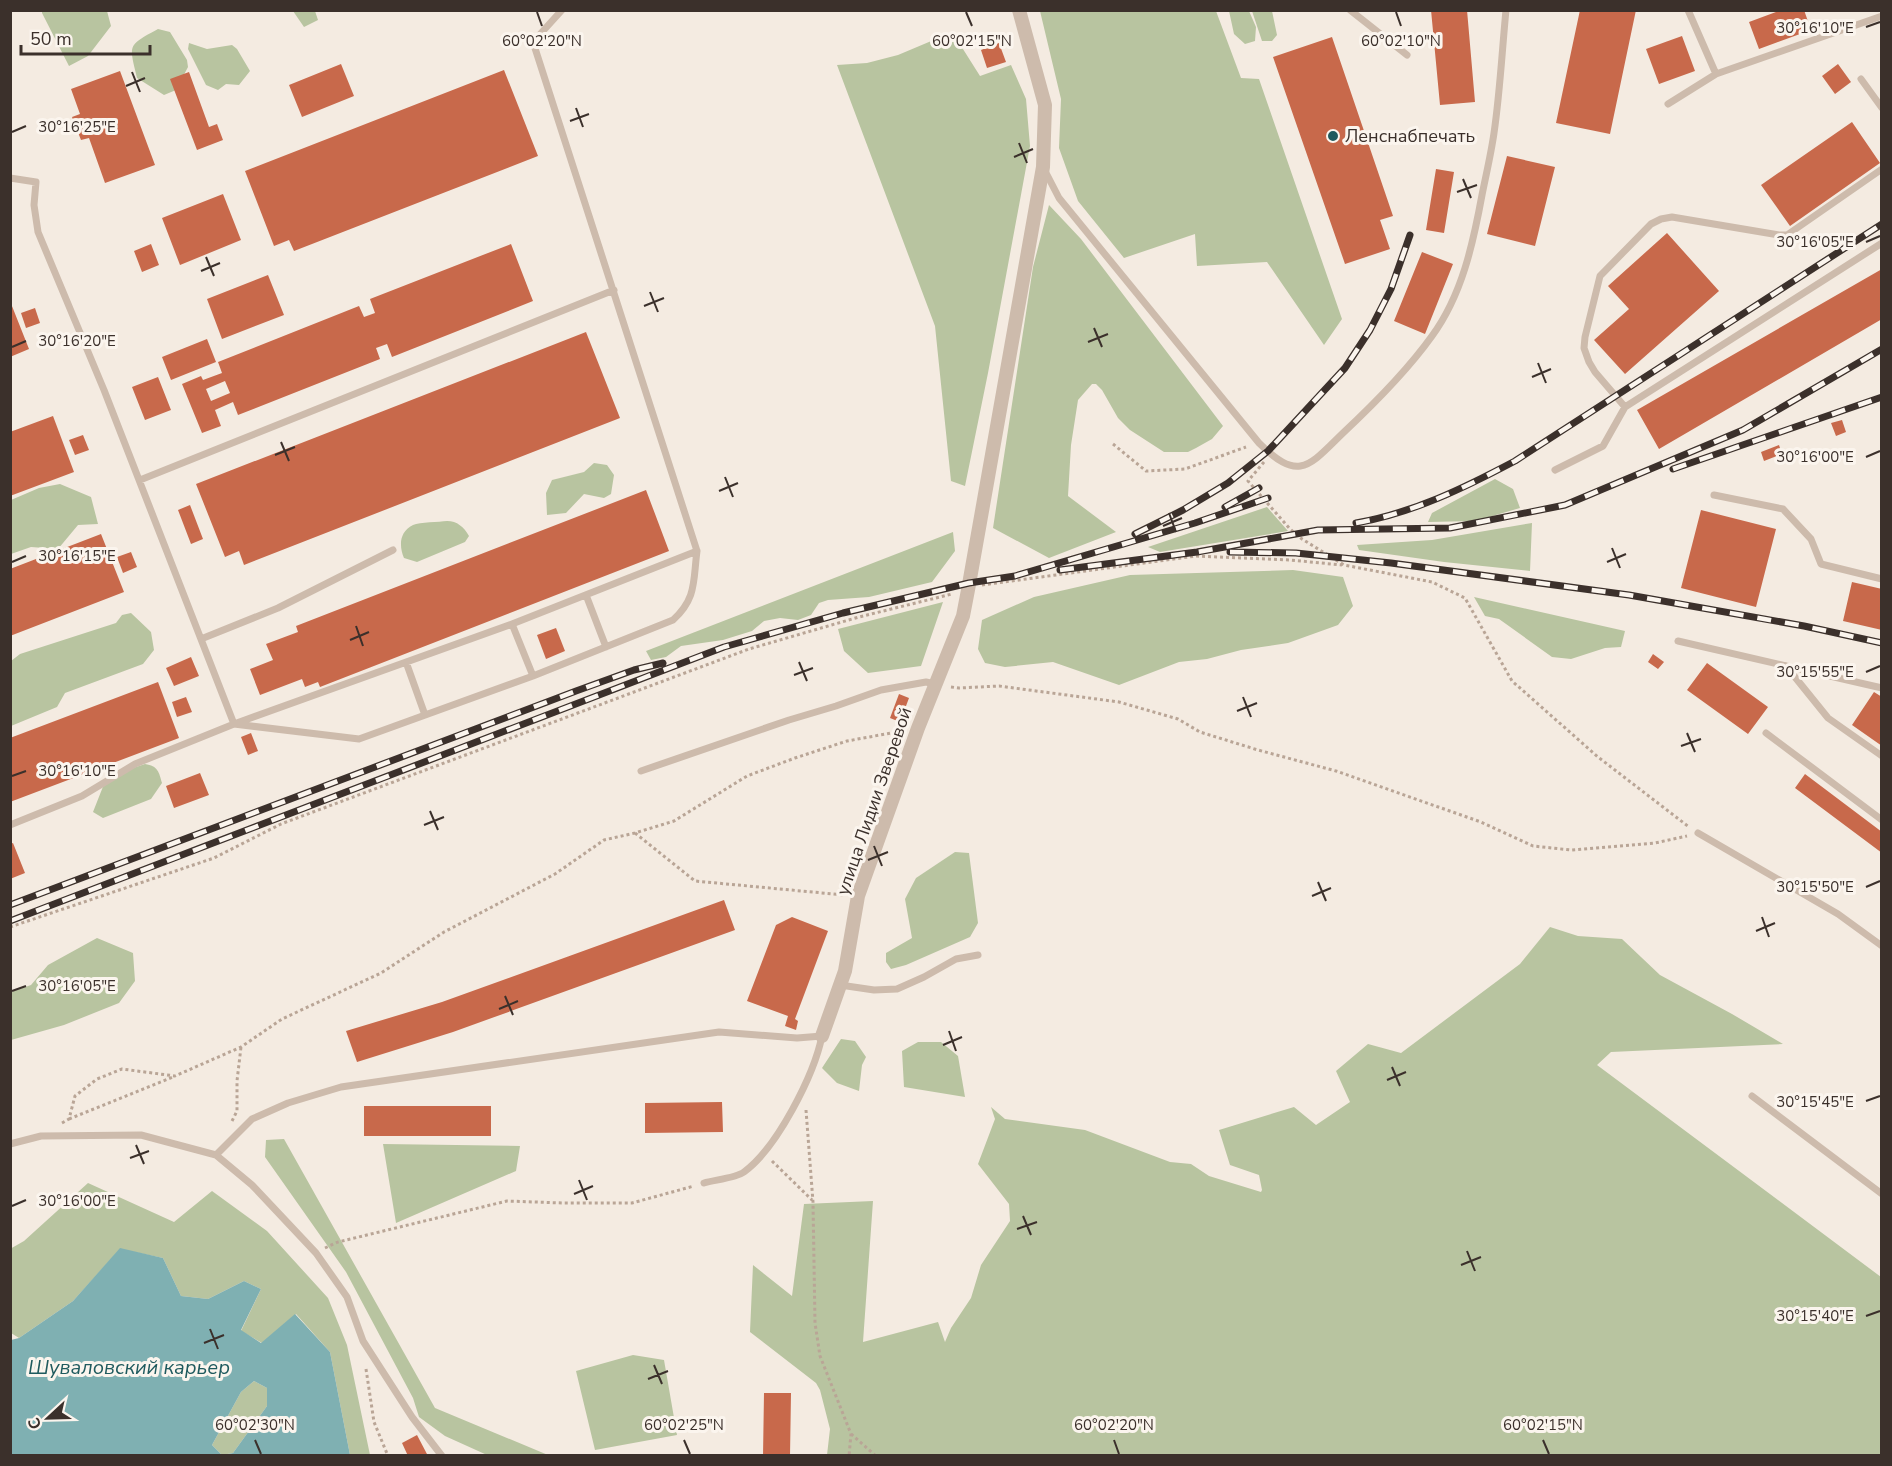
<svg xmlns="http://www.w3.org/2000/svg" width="1892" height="1466" font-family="'Nunito Sans',sans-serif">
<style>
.green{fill:#b8c4a0}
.water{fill:#7fb0b2}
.building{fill:#c8694b;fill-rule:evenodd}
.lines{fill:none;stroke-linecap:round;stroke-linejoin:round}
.path{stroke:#b9a596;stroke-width:3;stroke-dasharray:3 3;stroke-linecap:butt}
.lane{stroke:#cdbbac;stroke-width:7}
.street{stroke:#cdbbac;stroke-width:14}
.rail-casing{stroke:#3b302b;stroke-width:7}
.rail{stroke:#fbf5ee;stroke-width:4.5;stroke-dasharray:14;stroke-linecap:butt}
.ticks{fill:none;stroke:#3b302b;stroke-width:2}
.poi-dot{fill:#1f5a5e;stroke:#fbf5ee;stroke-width:2}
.labels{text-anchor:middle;stroke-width:6;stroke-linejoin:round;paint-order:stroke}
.poi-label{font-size:18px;fill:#3b302b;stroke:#fbf5ee;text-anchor:start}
.street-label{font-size:18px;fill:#3b302b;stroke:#fbf5ee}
.water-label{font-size:20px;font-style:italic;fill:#1f5a5e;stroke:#fbf5ee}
.ticks-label{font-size:15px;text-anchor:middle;fill:#3b302b;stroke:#fbf5ee;stroke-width:6;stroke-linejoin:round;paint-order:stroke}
</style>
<rect width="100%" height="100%" fill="#f4ebe1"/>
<path class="green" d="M42 11H107L111 26 88 56 69 66 42 13Z
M293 11H315L318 20 304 27Z
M1040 11H1216L1241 78 1259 79 1342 319 1324 345 1267 262 1197 266 1195 234 1124 258 1078 201 1059 148 1061 99Z
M1229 11H1249L1256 27 1255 41 1245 44 1234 34Z
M1252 11H1272L1277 35 1272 41H1262Z
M158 29 170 32 187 60 188 67 176 90 164 95 137 78C129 44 127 46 158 29Z
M956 38 980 76 1011 65 1026 99 1030 146 988 373 965 486 951 481 935 326 837 65 867 63 898 55 936 39Z
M189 43 207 49 232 45 237 49 250 71 239 85 226 84 218 90 206 85 188 49Z
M1049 205 1081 239 1223 426 1212 439 1196 448 1188 452H1164L1130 430 1118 418 1102 390 1096 384H1092L1078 400 1071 445 1068 496 1116 532 1049 558 993 528 1033 267Z
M594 463 607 465 614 475 611 494 604 498 584 494 566 513 547 515 546 493 552 480 584 472Z
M1495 479 1513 489 1520 508 1475 521 1428 522 1432 513Z
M60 484 91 497 98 524 78 525 58 549 31 547 11 554V500L39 488Z
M1267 507 1288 531 1160 552 1148 547Z
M447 521C457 521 464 527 469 536L465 542 417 562 404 558C399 546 399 532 413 525 420 522 439 522 447 521Z
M1532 523 1530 571 1444 562 1359 550 1357 545 1432 540Z
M953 532 955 551 932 582 869 597 828 600 819 603 811 615 798 620 780 618 764 621 752 631 723 640 681 646 666 657 651 660 646 651Z
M1293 570 1343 577 1353 606 1338 625 1288 643 1241 650 1207 659 1179 662 1119 685 1053 662 1005 667 985 663 978 649 982 620 1034 597 1130 575Z
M1474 597 1625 631 1621 647 1605 648 1571 659 1552 657 1499 619 1485 616Z
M943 602 921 666 868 673 844 651 838 629Z
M131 613 151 632 154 650 143 664 65 693 57 707 11 726V661L20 654 116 623 122 615Z
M145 764C158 766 159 772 162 783L151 799 103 818 93 812 106 779 112 775Z
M955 852 969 853 978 923 970 937 906 965 891 969 886 962V953L912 938 905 899 916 878Z
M1550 927 1578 936 1622 939 1660 975 1732 1014 1783 1044 1611 1052 1597 1065 1881 1277V1455H827L830 1429 820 1390 816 1383 750 1332 753 1265 792 1296 804 1204 873 1201 863 1342 938 1322 945 1342 951 1328 971 1298 981 1265 1010 1221 1009 1204 978 1164 995 1119 991 1107 1005 1119 1085 1130 1170 1162 1191 1164 1209 1176 1261 1192 1262 1190 1259 1175 1230 1165 1219 1130 1294 1107 1316 1125 1350 1102 1336 1071 1368 1044 1401 1053 1520 964Z
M97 938 133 953 135 981 119 1003 64 1025 11 1040V992L31 985 48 965Z
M841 1039 855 1041 866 1057 862 1065 859 1091 837 1083 822 1068Z
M918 1042H941L958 1056 965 1097 904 1087 902 1051Z
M284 1139 435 1408 548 1455H487L445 1436 419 1417 413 1398 346 1272 265 1157 266 1140Z
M383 1144 520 1146 516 1171 396 1223Z
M88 1183 174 1222 212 1191 267 1231 328 1298 347 1345 370 1455H350L330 1352 296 1314 262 1343 241 1331 261 1289 244 1281 208 1299 181 1296 163 1258 120 1249 73 1301 19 1338 11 1333 10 1249 24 1241Z
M633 1355 664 1360 677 1435 595 1450 576 1371Z
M254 1381 267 1388V1406L233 1453 222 1455 212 1445 241 1392Z"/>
<path class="water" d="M120 1248 163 1258 181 1296 208 1299 244 1281 261 1289 241 1330 261 1343 295 1314 330 1352 350 1455H223L233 1453 267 1406V1388L254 1381 241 1392 212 1445 222 1455H11V1340L19 1338 73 1301Z"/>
<path class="building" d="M1431 10H1467L1475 102 1440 105Z
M1580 10H1636L1610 134 1556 123Z
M1781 10H1804L1811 30 1759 49 1749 22Z
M1682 36 1695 71 1659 84 1646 49Z
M1332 37 1393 216 1380 220 1390 249 1345 264 1273 57Z
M999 43 1006 62 987 68 981 50Z
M341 64 354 96 302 117 289 85Z
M1838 64 1851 82 1835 94 1822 76Z
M504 70 538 156 294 251 289 240 274 246 245 171Z
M120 71 155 165 105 183 89 138 81 140 72 117 80 114 71 89Z
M189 72 209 127 217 124 223 140 197 150 170 79Z
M1852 122 1880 163 1790 226 1761 185Z
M1507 156 1555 167 1535 246 1487 234Z
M1436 169 1454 172 1444 233 1426 230Z
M223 194 241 240 180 265 162 218Z
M1667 233 1719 291 1625 374 1594 340 1629 309 1608 286Z
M151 244 159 265 142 272 134 251Z
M511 244 533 301 392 357 387 344 376 348 380 359 238 415 233 402 215 410 221 426 202 433 182 384 201 376 203 380 222 373 218 362 359 306 364 317 375 313 370 299ZM225 381 230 393 211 401 206 389Z
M1422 252 1453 264 1425 334 1394 321Z
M1882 269V319L1659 449 1637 410Z
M268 275 284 315 222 339 207 299Z
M10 301 29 349 10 357Z
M35 308 40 323 26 328 21 313Z
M586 332 620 418 244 565 239 551 225 557 196 484Z
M207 339 216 362 171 380 162 357Z
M158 377 171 410 145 420 132 387Z
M53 416 74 472 10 496V432Z
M1842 420 1846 432 1836 436 1831 423Z
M83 435 89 450 75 455 69 440Z
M1779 445 1782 454 1764 461 1761 452Z
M646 490 669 551 320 687 318 682 305 687 302 679 260 695 250 669 273 660 266 644 298 632 296 626Z
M190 505 203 539 191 544 178 510Z
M1701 510 1776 529 1756 607 1681 588Z
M101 534 124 592 10 636V569Z
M131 552 137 567 123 573 117 557Z
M1852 582 1882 589V630L1843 621Z
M556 628 565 651 546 659 537 635Z
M1653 654 1664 662 1658 669 1648 662Z
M191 657 199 676 174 686 166 668Z
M1707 663 1768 707 1748 734 1687 690Z
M158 682 179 738 10 802V738Z
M1874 692 1882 697V746L1852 725Z
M899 694 909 698 900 722 890 718Z
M186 697 192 712 177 717 172 702Z
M251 733 258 751 248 755 241 737Z
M200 773 209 795 174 808 166 786Z
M1805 774 1882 832V853L1795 788Z
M13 843 25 873 10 879V844Z
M724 900 735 930 453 1032 357 1062 346 1031 442 1002Z
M792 917 828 931 795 1019 798 1021 796 1030 785 1026 788 1016 747 1001 776 925Z
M722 1102 723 1132 645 1133V1103Z
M364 1106H491V1136H364Z
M764 1393H791L790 1456H763Z
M417 1435 428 1456H408L402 1443Z"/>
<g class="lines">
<path class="path" d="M1113 444 1146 471 1185 469 1246 447
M1264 462 1248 481 1290 529 1302 539 1344 565 1432 582 1465 598 1512 681 1598 757 1689 827
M982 585 1196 556 1290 560 1342 565
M951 687 959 688 999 686 1119 702 1178 719 1200 732 1258 750 1336 771 1481 822 1533 846 1571 850 1655 843 1687 836
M635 833 695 881 844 895
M10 927 214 858 281 824 749 649 859 617 952 594
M806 1110 813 1202 815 1323 820 1356 851 1434 849 1456
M69 1119 173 1077
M232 1121 237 1111V1081L241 1047
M62 1123 69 1119 75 1096 97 1079 122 1069 175 1076 241 1047 282 1019 381 973 444 932 555 874 604 840 635 833 674 821 747 776 795 758 847 741 902 731
M772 1161 812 1200
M325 1248 338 1242 507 1201 563 1203H632L694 1186
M366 1369 374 1422 388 1456
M851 1434 876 1456"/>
<path class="lane" d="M1350 10 1407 55
M1688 10 1716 74
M1861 79 1882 108
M1668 104 1716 74 1882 16
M1044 169 1059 198 1259 443C1299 483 1309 466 1343 433 1375 403 1407 371 1432 336 1462 295 1473 244 1482 195 1486 175 1491 154 1494 133 1500 92 1502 51 1506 10
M10 178 36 182 34 205 38 232 104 390 234 724 359 739 533 676 673 620C697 598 693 581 697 551
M1625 407 1595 372 1589 362 1584 348 1585 337 1600 276 1651 224 1661 219 1672 217 1779 235H1787L1882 169
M1555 470 1603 446 1625 407 1882 243
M140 480 614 290
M1714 495 1783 509 1811 539 1821 564 1882 579
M586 595 606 647
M512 624 533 676
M201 639 278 608 393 550
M1678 641 1882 688
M406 662 425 715
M1786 666 1828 718 1882 756
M1766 733 1882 820
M641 771 789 720 836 706 881 690 926 682 935 684
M10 825 82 796 135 764 234 724 512 624 697 551 533 42 562 10
M1698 833 1838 914 1882 946
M840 985 874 990 897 989 924 977 956 959 978 955
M1752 1096 1882 1194
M10 1144 41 1136 141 1135 216 1155 252 1185 316 1253 347 1297 363 1341 412 1417 442 1456
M216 1155 252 1119 288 1103 341 1087 719 1032 797 1038 822 1036C814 1075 777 1148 744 1172 736 1178 714 1180 704 1183"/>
<path class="street" d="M822 1036 845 971 858 896 918 728 963 616 968 590 1043 167 1045 105 1019 10"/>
<g class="rail-casing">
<path id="rail" d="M1673 469 1882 397
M1225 507 1259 488
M1356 523C1413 513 1464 488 1515 461L1882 224
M1135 534 1183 510 1228 483 1268 451 1345 368 1370 330 1391 289 1410 235
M1230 552 1296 553 1391 563 1629 595 1804 626 1882 643
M1060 570 1197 552 1318 530 1450 528 1565 505 1743 430 1882 349
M10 905 576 691 634 670 663 663
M10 921 724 647 843 613 969 583 1015 576 1195 523 1268 498"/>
</g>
<use href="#rail" class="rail"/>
</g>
<path class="ticks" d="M537 12 542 26M966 12 972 26M1396 12 1401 26M1866 27 1880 22M132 72 140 92M126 86 145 78M576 108 583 127M570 121 589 114M12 132 26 126M1019 143 1027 163M1014 157 1033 149M1463 179 1471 198M1457 192 1477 185M1866 242 1880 236M206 257 214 276M201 271 220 263M650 292 658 312M644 306 664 298M1094 328 1102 347M1088 342 1108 334M12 347 26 341M1538 363 1546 383M1532 377 1551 369M281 442 289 461M275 455 295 447M1866 457 1880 451M725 477 733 497M719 491 738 483M1169 513 1176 532M1163 526 1182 518M1612 548 1620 568M12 562 26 556M1607 562 1626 554M356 626 363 646M350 640 369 632M799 662 807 681M1866 672 1880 666M794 675 813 668M1243 697 1251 717M1237 711 1257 703M1687 733 1695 752M1681 746 1701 739M12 776 26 771M430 811 438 830M424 825 444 817M874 846 882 866M868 860 888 852M1318 882 1326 901M1866 887 1880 881M1312 896 1331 888M1762 917 1769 937M1756 931 1775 923M12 991 26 986M505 996 513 1015M499 1009 518 1001M949 1031 956 1051M943 1045 962 1037M1392 1067 1400 1086M1387 1080 1406 1072M1866 1101 1880 1096M136 1145 144 1164M130 1158 149 1151M579 1180 587 1200M574 1194 593 1186M12 1206 26 1200M1023 1216 1031 1235M1017 1229 1037 1222M1467 1251 1475 1271M1461 1265 1481 1257M1866 1316 1880 1311M210 1329 218 1349M204 1343 224 1335M654 1365 662 1384M648 1379 668 1371M255 1440 261 1454M684 1440 690 1454M1114 1440 1119 1454M1543 1440 1549 1454"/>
<circle class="poi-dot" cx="1333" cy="136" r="6"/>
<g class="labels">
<g class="poi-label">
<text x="1345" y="142">Ленснабпечать</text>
</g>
<g class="street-label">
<text transform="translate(874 801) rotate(-71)" y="6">улица Лидии Зверевой</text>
</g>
<g class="water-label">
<text x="129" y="1374">Шуваловский карьер</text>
</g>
</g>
<g class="ticks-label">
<text x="1815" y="33">30°16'10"E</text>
<text x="542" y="46">60°02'20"N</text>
<text x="972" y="46">60°02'15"N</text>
<text x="1401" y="46">60°02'10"N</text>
<text x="77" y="132">30°16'25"E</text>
<text x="1815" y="247">30°16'05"E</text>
<text x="77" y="346">30°16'20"E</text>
<text x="1815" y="462">30°16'00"E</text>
<text x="77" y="561">30°16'15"E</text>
<text x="1815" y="677">30°15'55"E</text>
<text x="77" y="776">30°16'10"E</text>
<text x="1815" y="892">30°15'50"E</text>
<text x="77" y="991">30°16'05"E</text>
<text x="1815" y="1107">30°15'45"E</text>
<text x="77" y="1206">30°16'00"E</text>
<text x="1815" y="1321">30°15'40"E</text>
<text x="255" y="1430">60°02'30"N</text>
<text x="684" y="1430">60°02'25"N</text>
<text x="1114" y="1430">60°02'20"N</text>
<text x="1543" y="1430">60°02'15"N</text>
</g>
<rect width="1892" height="1466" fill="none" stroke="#3b302b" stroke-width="24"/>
<g transform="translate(48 1418) rotate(248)" stroke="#fbf5ee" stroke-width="4.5" paint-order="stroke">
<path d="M0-4.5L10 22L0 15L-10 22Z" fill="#3b302b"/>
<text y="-9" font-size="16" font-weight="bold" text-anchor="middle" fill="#3b302b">С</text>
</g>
<path d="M21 45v9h129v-9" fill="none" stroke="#3b302b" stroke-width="3"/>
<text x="30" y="45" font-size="18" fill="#3b302b" stroke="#fbf5ee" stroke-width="4.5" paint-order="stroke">50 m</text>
</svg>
